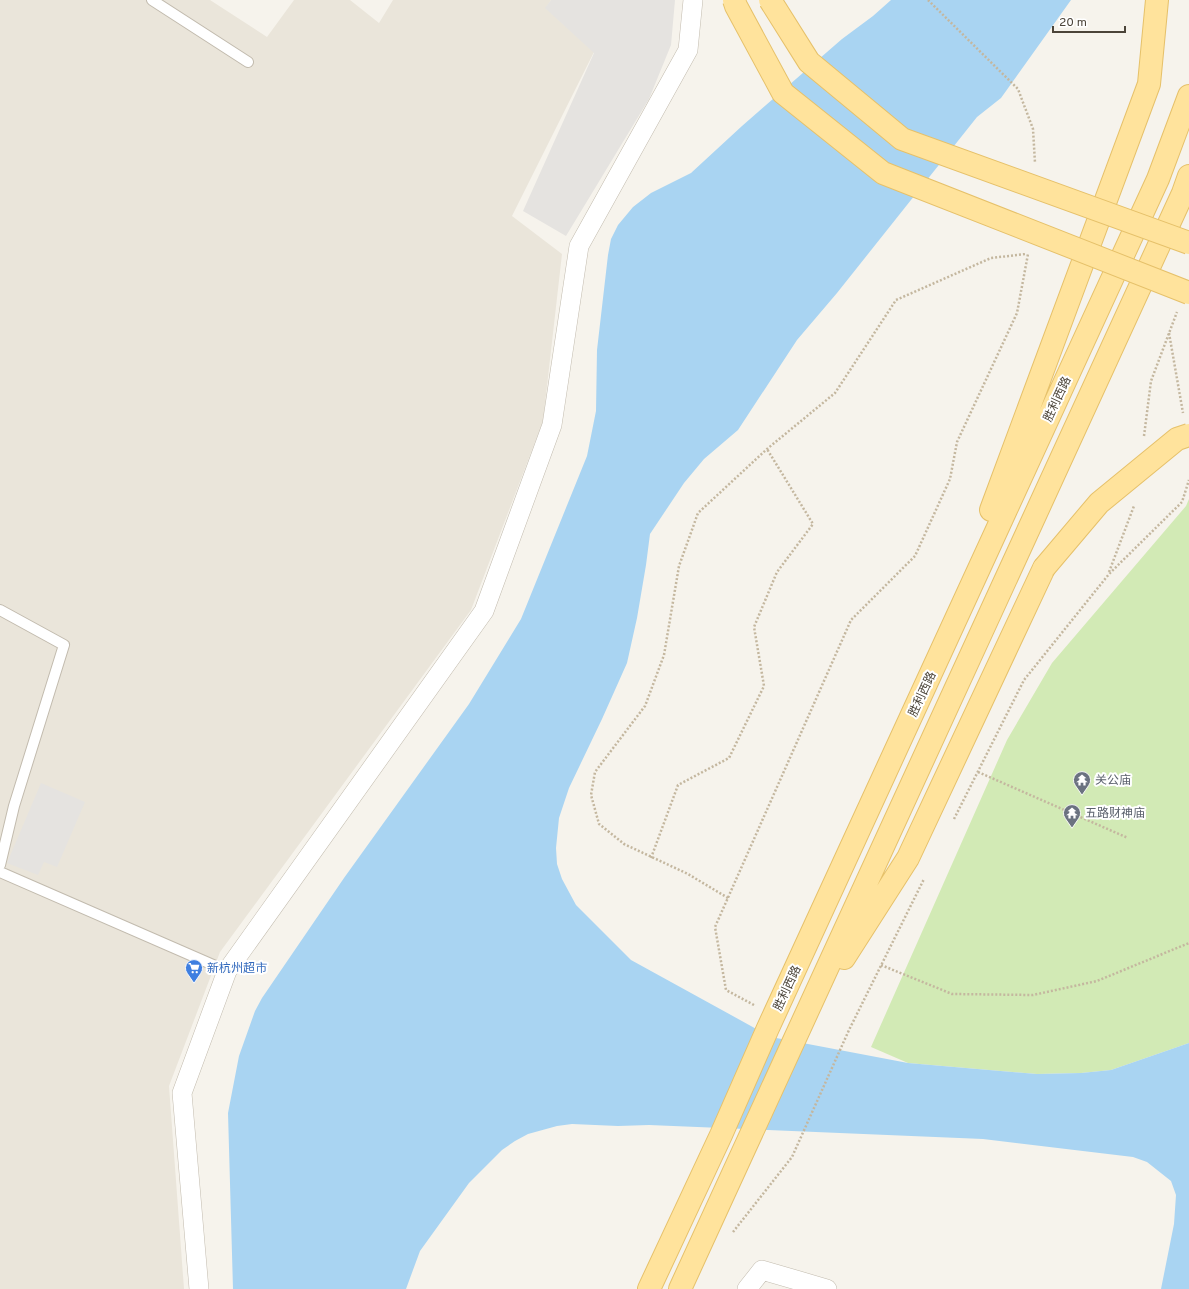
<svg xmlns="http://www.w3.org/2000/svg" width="1189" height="1289" font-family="Overpass,'Noto Sans SC',sans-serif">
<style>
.residential{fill:#eae5da}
.green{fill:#d2eab5}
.parking{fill:#e5e3e0}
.water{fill:#a9d4f2}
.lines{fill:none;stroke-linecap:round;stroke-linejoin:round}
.service-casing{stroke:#c2bbae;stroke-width:12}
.minor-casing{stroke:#c2bbae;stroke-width:20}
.primary-casing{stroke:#e6c16a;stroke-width:24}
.path{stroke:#c4b79f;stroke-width:2.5;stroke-dasharray:2 2;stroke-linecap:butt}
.service{stroke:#fff;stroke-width:10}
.minor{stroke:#fff;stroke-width:19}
.primary{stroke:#ffe39c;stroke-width:22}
.primary-bridge-casing{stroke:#e6c16a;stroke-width:24;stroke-linecap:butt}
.primary-bridge{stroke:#ffe39c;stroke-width:22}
.labels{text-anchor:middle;stroke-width:4;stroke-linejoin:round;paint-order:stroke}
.street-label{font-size:12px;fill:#4b4439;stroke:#fff}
.worship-label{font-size:12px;fill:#5b616d;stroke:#fff;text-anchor:start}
.shop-label{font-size:12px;fill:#366cbe;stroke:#fff;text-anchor:start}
</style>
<rect width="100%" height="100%" fill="#f6f3ec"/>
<path class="residential" d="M0 0H210L267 37 294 0H350L379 23 393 0H551L546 8 594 52 512 216 562 254 543 421 471 610 220 952 169 1086 184 1289H0Z"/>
<path class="green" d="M1189 499V1043L1111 1070 1081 1073 1037 1074 908 1063 871 1047 1007 740 1052 663 1186 506Z"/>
<path class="parking" d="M551 0H675L671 45 649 99 566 236 523 211 594 53 545 8Z
M41 783 85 802 57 867 44 862 38 875 7 863Z"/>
<path class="water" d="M891 0H1071L1001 98 977 117 837 293 797 340 738 430 704 459 684 483 650 534 646 565 637 618 627 663 602 719 569 788 559 818 556 848 557 864 562 879 576 905 631 960 771 1037 908 1063 1037 1074 1081 1073 1111 1070 1189 1043V1289H1161L1174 1224 1176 1195 1171 1181 1147 1162 1133 1157 983 1139 649 1125 618 1126 572 1124 557 1126 528 1134 515 1141 502 1150 469 1183 420 1251 406 1289H233L228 1113 239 1056 255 1011 262 998 344 878 469 704 521 619 587 456 596 411 597 350 608 255 611 239 618 225 633 207 651 193 691 173 742 126 842 39 873 16Z"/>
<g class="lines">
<g class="service-casing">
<path id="service" d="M152 0 248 62
M0 610 64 645 14 806 0 865
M0 872 227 971"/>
</g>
<g class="minor-casing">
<path id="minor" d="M199 1289 182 1093 227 971 484 611 552 425 579 246 688 50 693 0
M747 1289 762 1270 827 1289"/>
</g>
<g class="primary-casing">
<path id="primary" d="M991 510 1149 84 1157 0
M844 958 908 858 1044 568
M649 1289 721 1135 768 1028 1158 179 1189 96
M680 1289 1183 193 1189 176"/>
</g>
<path class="path" d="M928 0 1018 89 1033 129 1035 163
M1169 333 1183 413
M1144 436 1151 381 1177 312
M1109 572 1134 506
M978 772 1128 838
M954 819 1024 680 1109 574 1182 502 1189 480
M651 858 678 785 729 758 764 686 754 627 777 572 813 524 767 449
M728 898 688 874 624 844 599 824 591 795 595 772 645 706 664 655 679 566 698 513 767 449 835 393 896 300 991 258 1026 254
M881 965 952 994 1033 995 1097 981 1189 943
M754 1005 726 990 715 927 851 620 915 556 950 479 957 442 1017 313 1028 254
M733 1232 792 1157 849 1030 924 879"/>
<use href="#service" class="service"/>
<use href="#minor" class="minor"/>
<use href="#primary" class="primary"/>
<g class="primary-bridge-casing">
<path id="primary-bridge" d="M734 0 736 6 783 93 883 173 1189 293
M770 0 809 62 902 139 1189 243
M1044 568 1099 503 1177 439 1189 435"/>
</g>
<use href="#primary-bridge" class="primary-bridge"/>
</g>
<defs>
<g id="temple-pin" transform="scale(0.9)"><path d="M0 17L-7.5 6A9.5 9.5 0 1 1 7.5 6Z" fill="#6b7280" stroke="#fff"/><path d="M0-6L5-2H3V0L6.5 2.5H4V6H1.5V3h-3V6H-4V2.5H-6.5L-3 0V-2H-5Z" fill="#fff"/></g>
<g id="supermarket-pin" transform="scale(0.9)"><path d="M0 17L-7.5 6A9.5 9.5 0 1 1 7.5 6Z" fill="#3f7fe0" stroke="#fff"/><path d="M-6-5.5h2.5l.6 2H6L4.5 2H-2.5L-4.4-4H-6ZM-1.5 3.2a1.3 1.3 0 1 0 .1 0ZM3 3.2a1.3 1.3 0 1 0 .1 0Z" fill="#fff"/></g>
</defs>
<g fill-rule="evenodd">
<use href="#temple-pin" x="1082" y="780"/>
<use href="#temple-pin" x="1072" y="813"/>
<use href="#supermarket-pin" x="194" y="968"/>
</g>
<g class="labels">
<g class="street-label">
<text transform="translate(1057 399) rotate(-65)" y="4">胜利西路</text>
<text transform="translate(922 694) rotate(-65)" y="4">胜利西路</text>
<text transform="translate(787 988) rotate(-65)" y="4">胜利西路</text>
</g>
<g class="worship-label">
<text x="1095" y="784">关公庙</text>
<text x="1085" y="817">五路财神庙</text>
</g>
<g class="shop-label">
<text x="207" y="972">新杭州超市</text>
</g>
</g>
<path d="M1053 26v6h72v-6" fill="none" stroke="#4b4439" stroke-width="2"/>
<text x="1059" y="26" font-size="12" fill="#4b4439" stroke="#ffffff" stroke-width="3" paint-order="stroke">20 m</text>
</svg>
